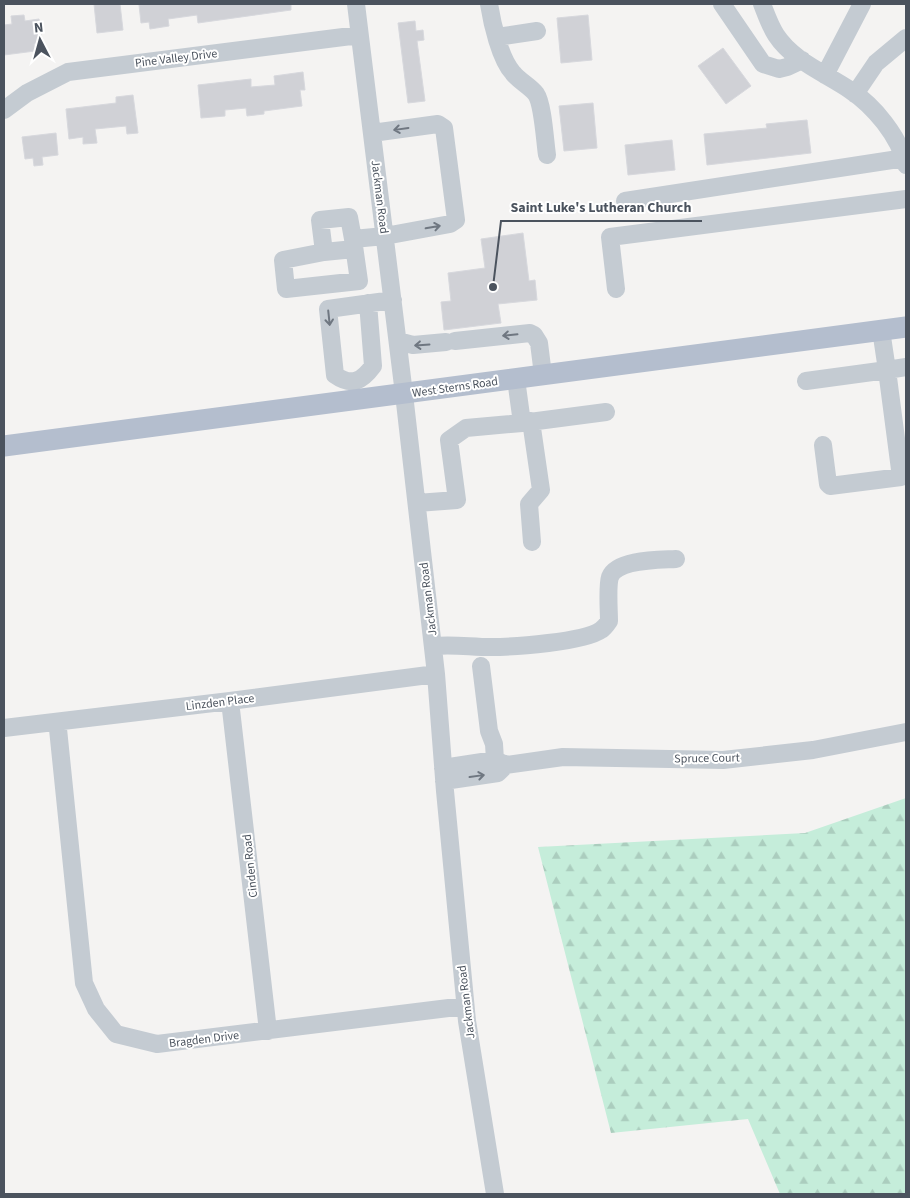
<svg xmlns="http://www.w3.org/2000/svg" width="910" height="1198" font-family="'Source Sans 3',sans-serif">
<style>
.forest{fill:url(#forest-firs)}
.building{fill:#d0d1d6;stroke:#d7d8dd}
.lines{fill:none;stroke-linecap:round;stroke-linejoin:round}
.minor{stroke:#c4cbd2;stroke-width:18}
.major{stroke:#b4bece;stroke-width:21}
.oneway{stroke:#6f7781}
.labels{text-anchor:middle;stroke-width:4;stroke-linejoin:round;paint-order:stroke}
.street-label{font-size:12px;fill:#4b535e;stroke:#fff}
.leader{fill:none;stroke:#4b535e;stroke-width:2}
.callout-dot{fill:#4b535e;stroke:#fff;stroke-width:2}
.callout-label{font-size:14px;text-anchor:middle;font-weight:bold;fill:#4b535e;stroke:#fff;stroke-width:4;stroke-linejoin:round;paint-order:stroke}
</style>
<defs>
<pattern id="forest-firs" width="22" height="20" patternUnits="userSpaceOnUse" patternTransform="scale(1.25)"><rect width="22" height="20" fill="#c5edda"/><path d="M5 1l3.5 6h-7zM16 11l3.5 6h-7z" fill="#abcdbe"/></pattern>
</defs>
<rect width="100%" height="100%" fill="#f4f3f2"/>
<path class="forest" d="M906 798V1194H780L748 1119 611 1133 538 847 805 833Z"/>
<path class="building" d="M94 4H120L123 30 97 33Z
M150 4H291V10L198 23 197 15 168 19 169 26 150 29 149 22 141 23 139 5Z
M24 15 25 21 39 19 42 43 34 44 35 51 4 55V25L12 24 11 16Z
M588 15 592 60 561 63 557 18Z
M415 21 416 31 423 30 424 40 417 41 425 101 408 103 398 23Z
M723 48 751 86 726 104 698 66Z
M303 72 305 90H300L302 106 264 111V114L247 116 246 108 225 110V116L201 118 198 85 251 79V87L275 85 274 76Z
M133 95 138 133 127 134 126 126 95 129 97 143 83 144V137L69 139 66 109 116 103V97Z
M593 103 597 148 564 151 559 106Z
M807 120 811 153 707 165 704 134 767 128 766 124Z
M56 133 58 155 42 157 43 165 34 166 33 158 25 159 22 137Z
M672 140 675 170 628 175 625 145Z
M523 233 529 281 535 280 537 300 498 304 501 323 444 330 441 302 451 301 448 273 485 268 481 239Z"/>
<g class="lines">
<path class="minor" d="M356 4 404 394 436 674 445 791 467 1021 495 1194
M489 4C492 23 500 59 513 73 519 81 530 86 536 94 543 104 545 142 547 155
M722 4 763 64 779 69 787 67 802 60
M762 4C766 14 770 26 776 35 793 61 825 73 850 90 874 106 899 136 906 165
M497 37 537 31
M825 75 862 4
M855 94 876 63 906 38
M4 110 27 93 68 72 359 35
M625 201 905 158
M353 239 359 281 286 289 283 260 324 252 320 220 349 217 353 239 385 236 450 224 456 220 444 128 438 124 372 133
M324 252 354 249
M616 289 610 237 906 199
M368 303 373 366C362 381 352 387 335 375L328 309 393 300
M398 341 413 345 446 342
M455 341 530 333 534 335 539 343 543 375
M806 381 887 370 881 330
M531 421 541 490 529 504 532 542
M522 423 606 412
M823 445 828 484 830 486 901 477 887 370 906 367
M417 503 457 500 449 440 466 428 522 423 516 379
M433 646C454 644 471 647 491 647 514 647 584 642 601 630 604 628 607 624 609 621 609 611 607 586 610 577 617 559 660 560 676 559
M481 666 489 731 494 744 495 760
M230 701 268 1031
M56 722 58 729 84 983 96 1009 116 1034 157 1044 465 1006
M4 728 230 701 436 674
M443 768 495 760 506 765 563 757 723 760 813 750 906 732
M444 781 498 773 506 765"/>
<path class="major" d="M4 446 906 327"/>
</g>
<defs><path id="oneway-shaft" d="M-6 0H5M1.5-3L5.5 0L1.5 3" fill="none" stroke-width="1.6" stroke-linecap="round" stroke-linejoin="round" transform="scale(1.25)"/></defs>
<g class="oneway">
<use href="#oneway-shaft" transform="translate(401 129) rotate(172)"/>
<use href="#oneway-shaft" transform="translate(433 227) rotate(-10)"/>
<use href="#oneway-shaft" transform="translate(329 318) rotate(84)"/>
<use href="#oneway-shaft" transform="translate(510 335) rotate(174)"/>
<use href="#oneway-shaft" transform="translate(422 345) rotate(176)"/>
<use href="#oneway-shaft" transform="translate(477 776) rotate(-8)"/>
</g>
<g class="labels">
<g class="street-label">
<text transform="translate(176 58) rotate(-7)" y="4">Pine Valley Drive</text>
<text transform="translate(380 197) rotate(83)" y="4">Jackman Road</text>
<text transform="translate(455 387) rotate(-8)" y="4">West Sterns Road</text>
<text transform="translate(428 599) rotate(-97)" y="4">Jackman Road</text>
<text transform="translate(220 702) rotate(-7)" y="4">Linzden Place</text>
<text transform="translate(707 758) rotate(-1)" y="4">Spruce Court</text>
<text transform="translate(250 866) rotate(-96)" y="4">Cinden Road</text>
<text transform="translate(466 1002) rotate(-97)" y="4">Jackman Road</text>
<text transform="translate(204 1039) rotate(-7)" y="4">Bragden Drive</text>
</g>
</g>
<path class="leader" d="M493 287L501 221H702"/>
<circle class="callout-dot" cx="493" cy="287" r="5"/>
<g class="callout-label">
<text x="601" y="212">Saint Luke's Lutheran Church</text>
</g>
<rect width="910" height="1198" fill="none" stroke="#4b535e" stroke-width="10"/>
<g transform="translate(40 40) rotate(354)" stroke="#ffffff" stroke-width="4" paint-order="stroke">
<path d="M0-4L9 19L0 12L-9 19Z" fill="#4b535e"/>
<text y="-8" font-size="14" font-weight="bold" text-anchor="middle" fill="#4b535e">N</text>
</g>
</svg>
